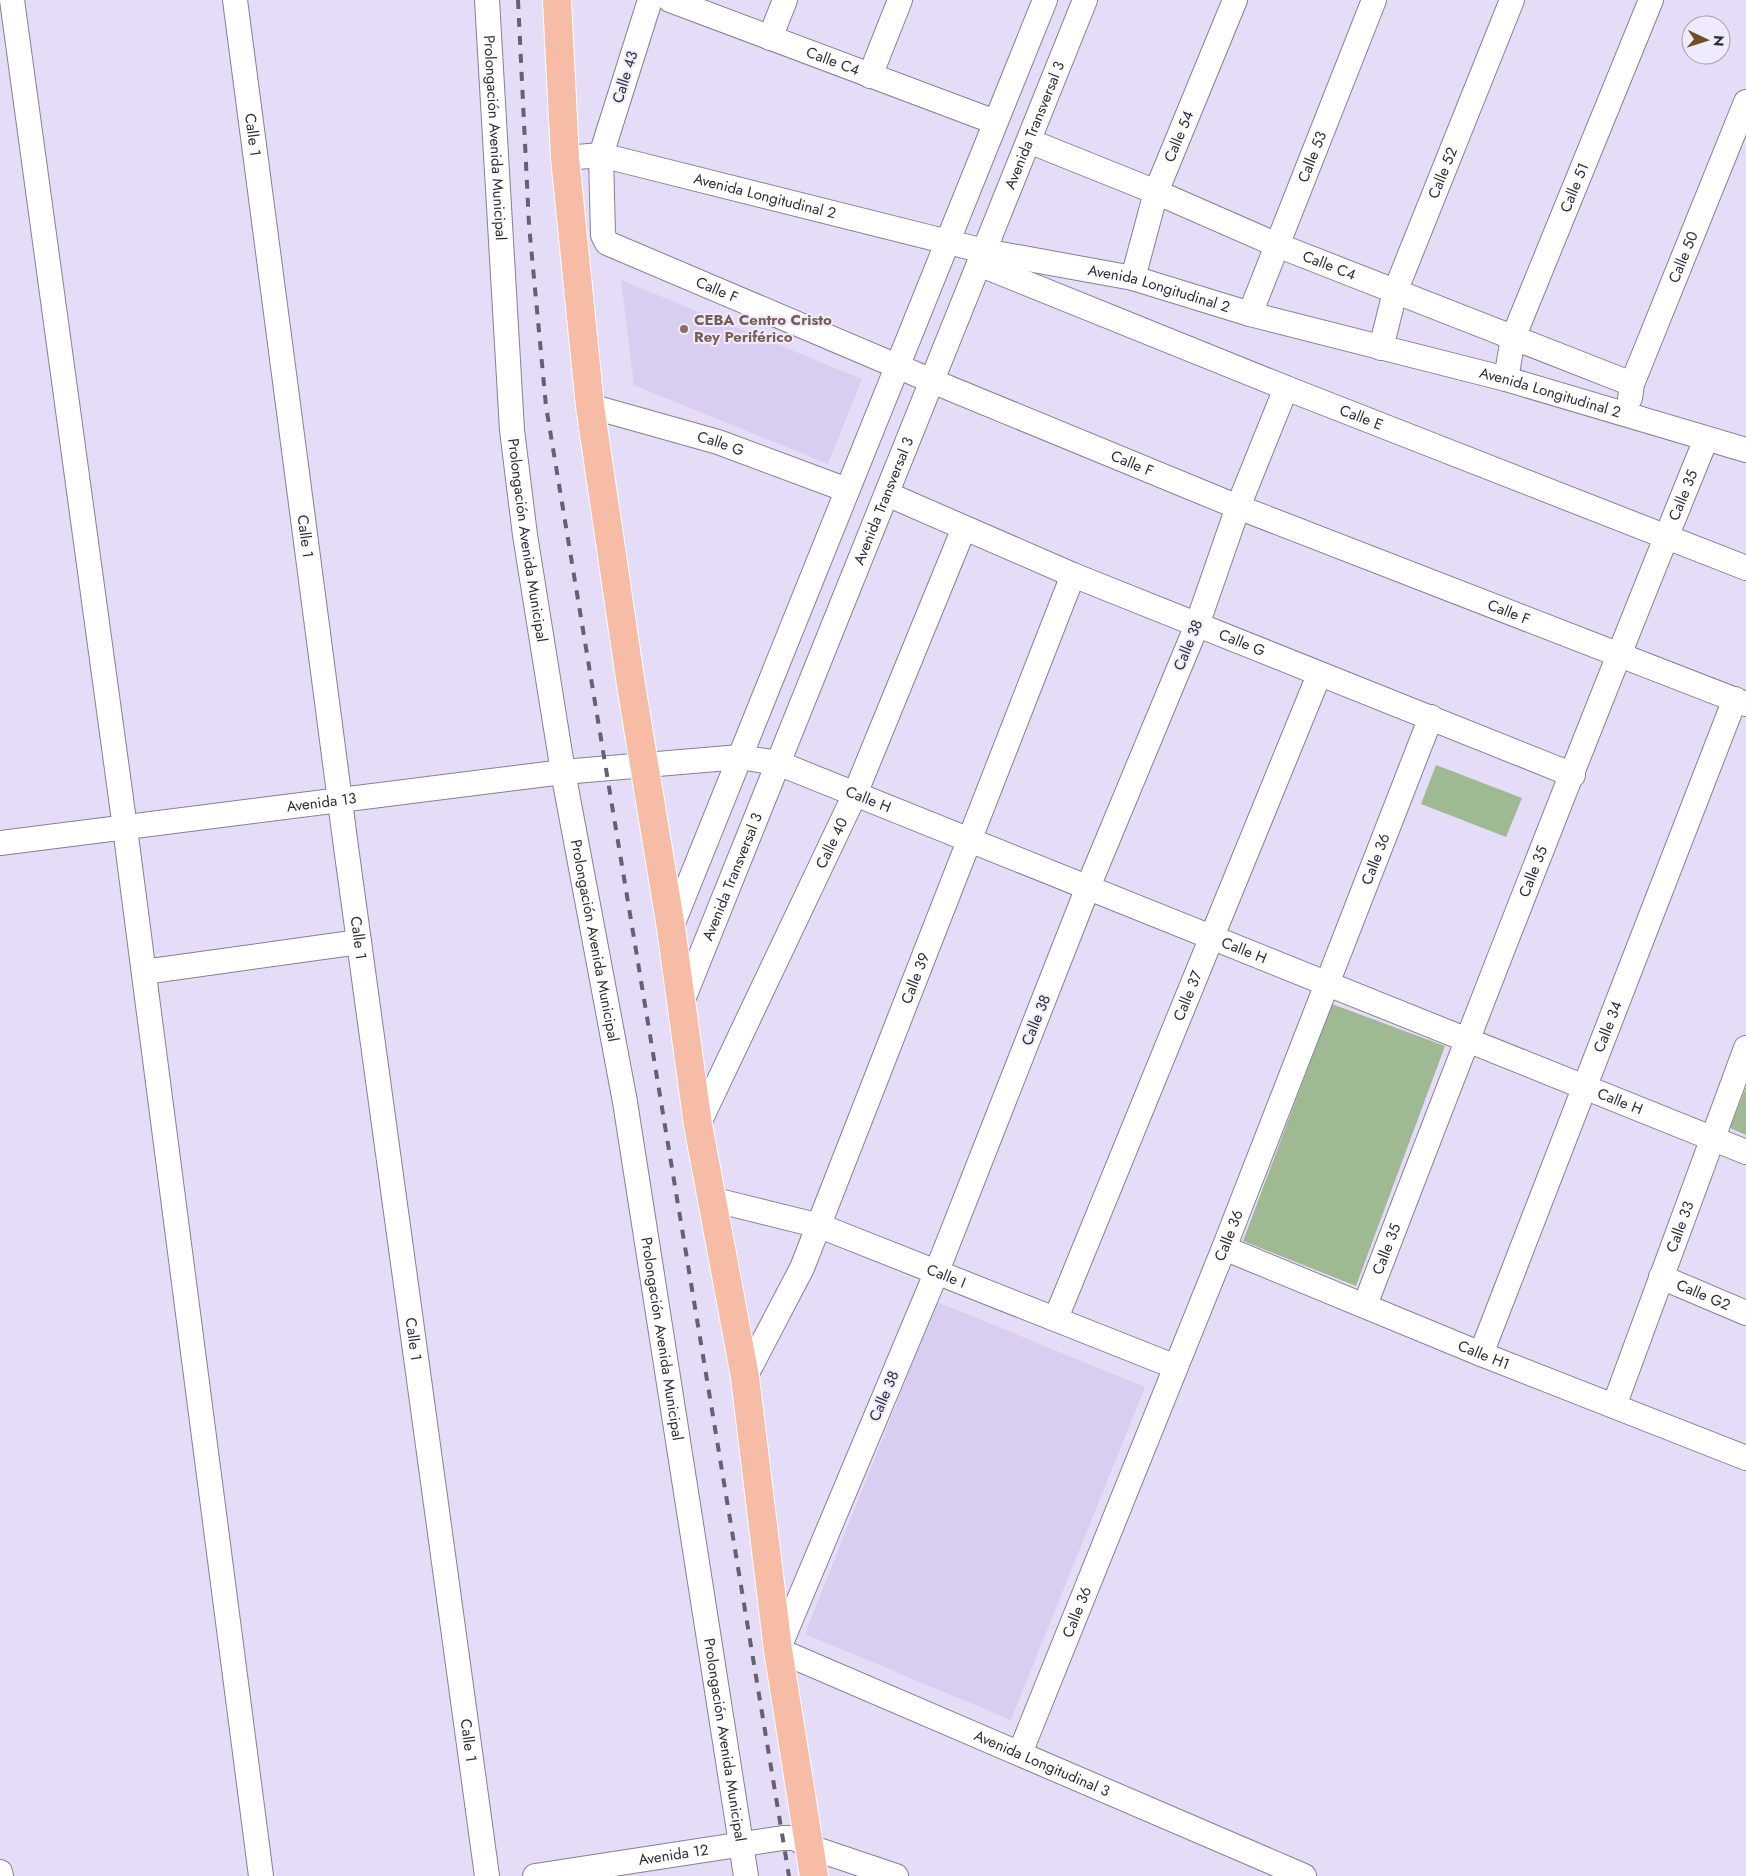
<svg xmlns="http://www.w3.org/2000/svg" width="1746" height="1876" font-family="Jost,sans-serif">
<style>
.built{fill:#d9cef0}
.green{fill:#9fba93}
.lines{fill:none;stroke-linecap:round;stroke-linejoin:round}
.minor-casing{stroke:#877f98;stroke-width:26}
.major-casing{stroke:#fff;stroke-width:30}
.minor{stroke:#fff;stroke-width:24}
.major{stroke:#f7bca5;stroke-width:28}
.rail{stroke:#656170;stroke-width:4;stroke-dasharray:9 9;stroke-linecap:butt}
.education-dot{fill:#8d6e63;stroke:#f0ebfc;stroke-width:2}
.labels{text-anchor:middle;stroke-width:4;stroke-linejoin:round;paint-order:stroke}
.street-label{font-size:15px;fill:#302d37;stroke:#f0ebfc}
.education-label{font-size:15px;font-weight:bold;fill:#785e54;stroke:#f0ebfc;text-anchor:start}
</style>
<rect width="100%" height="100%" fill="#e5dcf7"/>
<path class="built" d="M621 280 862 379 828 464 634 385Z
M937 1302 1145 1387 1011 1720 805 1634Z"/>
<path class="green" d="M1436 765 1522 798 1506 837 1421 804Z
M1332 1004 1445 1046 1356 1286 1243 1241Z
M1746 1087V1135L1730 1128Z"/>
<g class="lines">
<g class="minor-casing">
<g id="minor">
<path d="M12 0 125 828 261 1876"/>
<path id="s1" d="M235 0 346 847 487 1876"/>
<path id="s2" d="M487 0 512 430 525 535 563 772 625 1102 746 1876"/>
<path id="s3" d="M650 0 601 155 603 235 607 243 932 381 1238 507 1746 704"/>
<path id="s4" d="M670 0 995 122"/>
<path d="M770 38 785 0"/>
<path d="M870 76 900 0"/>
<path id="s5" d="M1029 141 1156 192 1277 245 1632 384"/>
<path id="s6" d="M565 158 601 155 984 251 1133 278 1250 314 1506 379 1746 450"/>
<path id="s7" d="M979 264 1286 388 1746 568"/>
<path id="s8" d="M1133 278 1156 192 1235 0"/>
<path id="s9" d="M1250 314 1374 0"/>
<path id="s10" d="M1381 348 1395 292 1512 0"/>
<path id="s11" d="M1506 379 1513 338 1651 0"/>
<path id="s12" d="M1286 388 1238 507 1197 625 1088 887 937 1271 778 1650 1304 1876"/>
<path id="s13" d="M1630 398 1632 384 1746 102"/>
<path id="s14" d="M590 406 718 442 847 490"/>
<path id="s15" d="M887 494 1073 575 1573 775"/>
<path id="s16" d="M0 843 563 772 740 757 778 763 1746 1152"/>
<path d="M671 928 1045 0"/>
<path d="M144 972 359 942"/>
<path id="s17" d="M682 1002 1085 0"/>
<path id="s18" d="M698 1125 855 794 964 528"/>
<path id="s19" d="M711 1199 820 1226 1176 1367"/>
<path id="s20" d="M1224 1248 1481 1354 1746 1458"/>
<path id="s21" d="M1661 1277 1746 1313"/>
<path id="s22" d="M1365 1305C1476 1016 1589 726 1706 439"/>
<path id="s23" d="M1056 1318 1319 675"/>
<path id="s24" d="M1481 1354 1735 699"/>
<path id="s25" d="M745 1377 802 1268 1073 575"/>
<path id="s26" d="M1614 1406 1746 1048"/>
<path id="s27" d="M1020 1753 1224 1248 1431 717"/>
<path d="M0 1872 1 1876"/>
<path id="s28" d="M535 1876 783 1838H795L810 1847 896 1876"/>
</g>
</g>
<g class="major-casing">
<path id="major" d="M557 0 565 158 590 406 631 685 671 928 698 1125 745 1377 778 1650 814 1876"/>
</g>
<use href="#minor" class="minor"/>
<use href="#major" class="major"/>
<path class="rail" d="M518 0 529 225 546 406 789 1876"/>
</g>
<circle class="education-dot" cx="684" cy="329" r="5"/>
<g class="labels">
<g class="street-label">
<text dy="5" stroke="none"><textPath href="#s4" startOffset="174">Calle C4</textPath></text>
<text transform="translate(625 77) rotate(-73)" y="5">Calle 43</text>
<text dy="5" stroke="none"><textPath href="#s17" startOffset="945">Avenida Transversal 3</textPath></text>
<text dy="5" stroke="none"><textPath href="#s1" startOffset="136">Calle 1</textPath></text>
<text dy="5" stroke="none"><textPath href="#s8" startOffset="149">Calle 54</textPath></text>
<text dy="5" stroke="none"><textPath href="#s2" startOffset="138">Prolongación Avenida Municipal</textPath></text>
<text dy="5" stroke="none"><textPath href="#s9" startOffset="169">Calle 53</textPath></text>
<text dy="5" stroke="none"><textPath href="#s10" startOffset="186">Calle 52</textPath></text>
<text dy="5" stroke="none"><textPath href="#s11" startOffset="204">Calle 51</textPath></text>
<text dy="5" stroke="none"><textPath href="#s6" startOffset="205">Avenida Longitudinal 2</textPath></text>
<text dy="5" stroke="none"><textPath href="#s13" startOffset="151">Calle 50</textPath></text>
<text dy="5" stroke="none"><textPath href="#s5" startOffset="325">Calle C4</textPath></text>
<text dy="5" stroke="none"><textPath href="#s6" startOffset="610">Avenida Longitudinal 2</textPath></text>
<text dy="5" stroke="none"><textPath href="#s3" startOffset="371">Calle F</textPath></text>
<text dy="5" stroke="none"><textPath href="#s6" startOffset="1015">Avenida Longitudinal 2</textPath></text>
<text dy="5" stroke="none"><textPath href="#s7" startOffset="412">Calle E</textPath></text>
<text dy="5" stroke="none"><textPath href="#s14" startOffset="136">Calle G</textPath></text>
<text dy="5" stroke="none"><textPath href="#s3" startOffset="821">Calle F</textPath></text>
<text dy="5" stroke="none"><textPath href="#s22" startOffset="870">Calle 35</textPath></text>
<text dy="5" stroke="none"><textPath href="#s17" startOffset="540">Avenida Transversal 3</textPath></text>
<text dy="5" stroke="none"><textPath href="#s1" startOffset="541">Calle 1</textPath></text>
<text dy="5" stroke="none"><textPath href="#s2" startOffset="542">Prolongación Avenida Municipal</textPath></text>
<text dy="5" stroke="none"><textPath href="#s3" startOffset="1226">Calle F</textPath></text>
<text dy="5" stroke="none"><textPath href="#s15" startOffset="385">Calle G</textPath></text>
<text transform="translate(1188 645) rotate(-68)" y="5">Calle 38</text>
<text dy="5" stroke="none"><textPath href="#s16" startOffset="881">Calle H</textPath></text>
<text dy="5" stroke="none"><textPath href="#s16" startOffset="324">Avenida 13</textPath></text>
<text dy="5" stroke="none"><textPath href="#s18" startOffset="312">Calle 40</textPath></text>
<text dy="5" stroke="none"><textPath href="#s27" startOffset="962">Calle 36</textPath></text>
<text dy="5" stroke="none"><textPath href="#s22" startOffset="465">Calle 35</textPath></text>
<text dy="5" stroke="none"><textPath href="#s17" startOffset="135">Avenida Transversal 3</textPath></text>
<text dy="5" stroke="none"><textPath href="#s1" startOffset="946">Calle 1</textPath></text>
<text dy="5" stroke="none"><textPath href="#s2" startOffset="948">Prolongación Avenida Municipal</textPath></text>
<text dy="5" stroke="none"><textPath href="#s16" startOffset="1286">Calle H</textPath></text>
<text dy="5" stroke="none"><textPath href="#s25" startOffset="434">Calle 39</textPath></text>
<text dy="5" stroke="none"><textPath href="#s23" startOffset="348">Calle 37</textPath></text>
<text transform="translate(1036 1020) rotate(-68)" y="5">Calle 38</text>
<text dy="5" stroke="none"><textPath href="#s24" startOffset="351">Calle 34</textPath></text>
<text dy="5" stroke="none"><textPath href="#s16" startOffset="1691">Calle H</textPath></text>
<text dy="5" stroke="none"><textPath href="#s26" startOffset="191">Calle 33</textPath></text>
<text dy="5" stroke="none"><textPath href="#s27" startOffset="558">Calle 36</textPath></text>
<text dy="5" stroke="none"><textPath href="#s22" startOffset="60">Calle 35</textPath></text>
<text dy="5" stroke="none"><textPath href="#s19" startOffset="248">Calle I</textPath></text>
<text dy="5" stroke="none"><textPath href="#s21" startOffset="46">Calle G2</textPath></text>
<text dy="5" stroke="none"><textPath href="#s1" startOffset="1351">Calle 1</textPath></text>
<text dy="5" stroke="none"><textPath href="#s2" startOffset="1352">Prolongación Avenida Municipal</textPath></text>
<text dy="5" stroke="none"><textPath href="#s20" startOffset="281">Calle H1</textPath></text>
<text transform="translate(884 1396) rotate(-67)" y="5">Calle 38</text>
<text dy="5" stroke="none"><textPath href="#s27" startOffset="152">Calle 36</textPath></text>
<text dy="5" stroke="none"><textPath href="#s2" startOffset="1758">Prolongación Avenida Municipal</textPath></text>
<text dy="5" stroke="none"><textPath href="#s1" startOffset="1756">Calle 1</textPath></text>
<text dy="5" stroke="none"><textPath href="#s12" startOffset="1648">Avenida Longitudinal 3</textPath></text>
<text dy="5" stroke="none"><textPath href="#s28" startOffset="140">Avenida 12</textPath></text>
</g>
<g class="education-label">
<text x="694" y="325">CEBA Centro Cristo<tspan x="694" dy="17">Rey Periférico</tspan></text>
</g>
</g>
<g transform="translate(1706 40) rotate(94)"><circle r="24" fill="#f0ebfc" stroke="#a39fad"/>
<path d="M0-4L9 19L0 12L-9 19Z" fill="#6f4f25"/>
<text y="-8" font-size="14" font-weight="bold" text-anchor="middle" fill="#302d37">N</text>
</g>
</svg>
